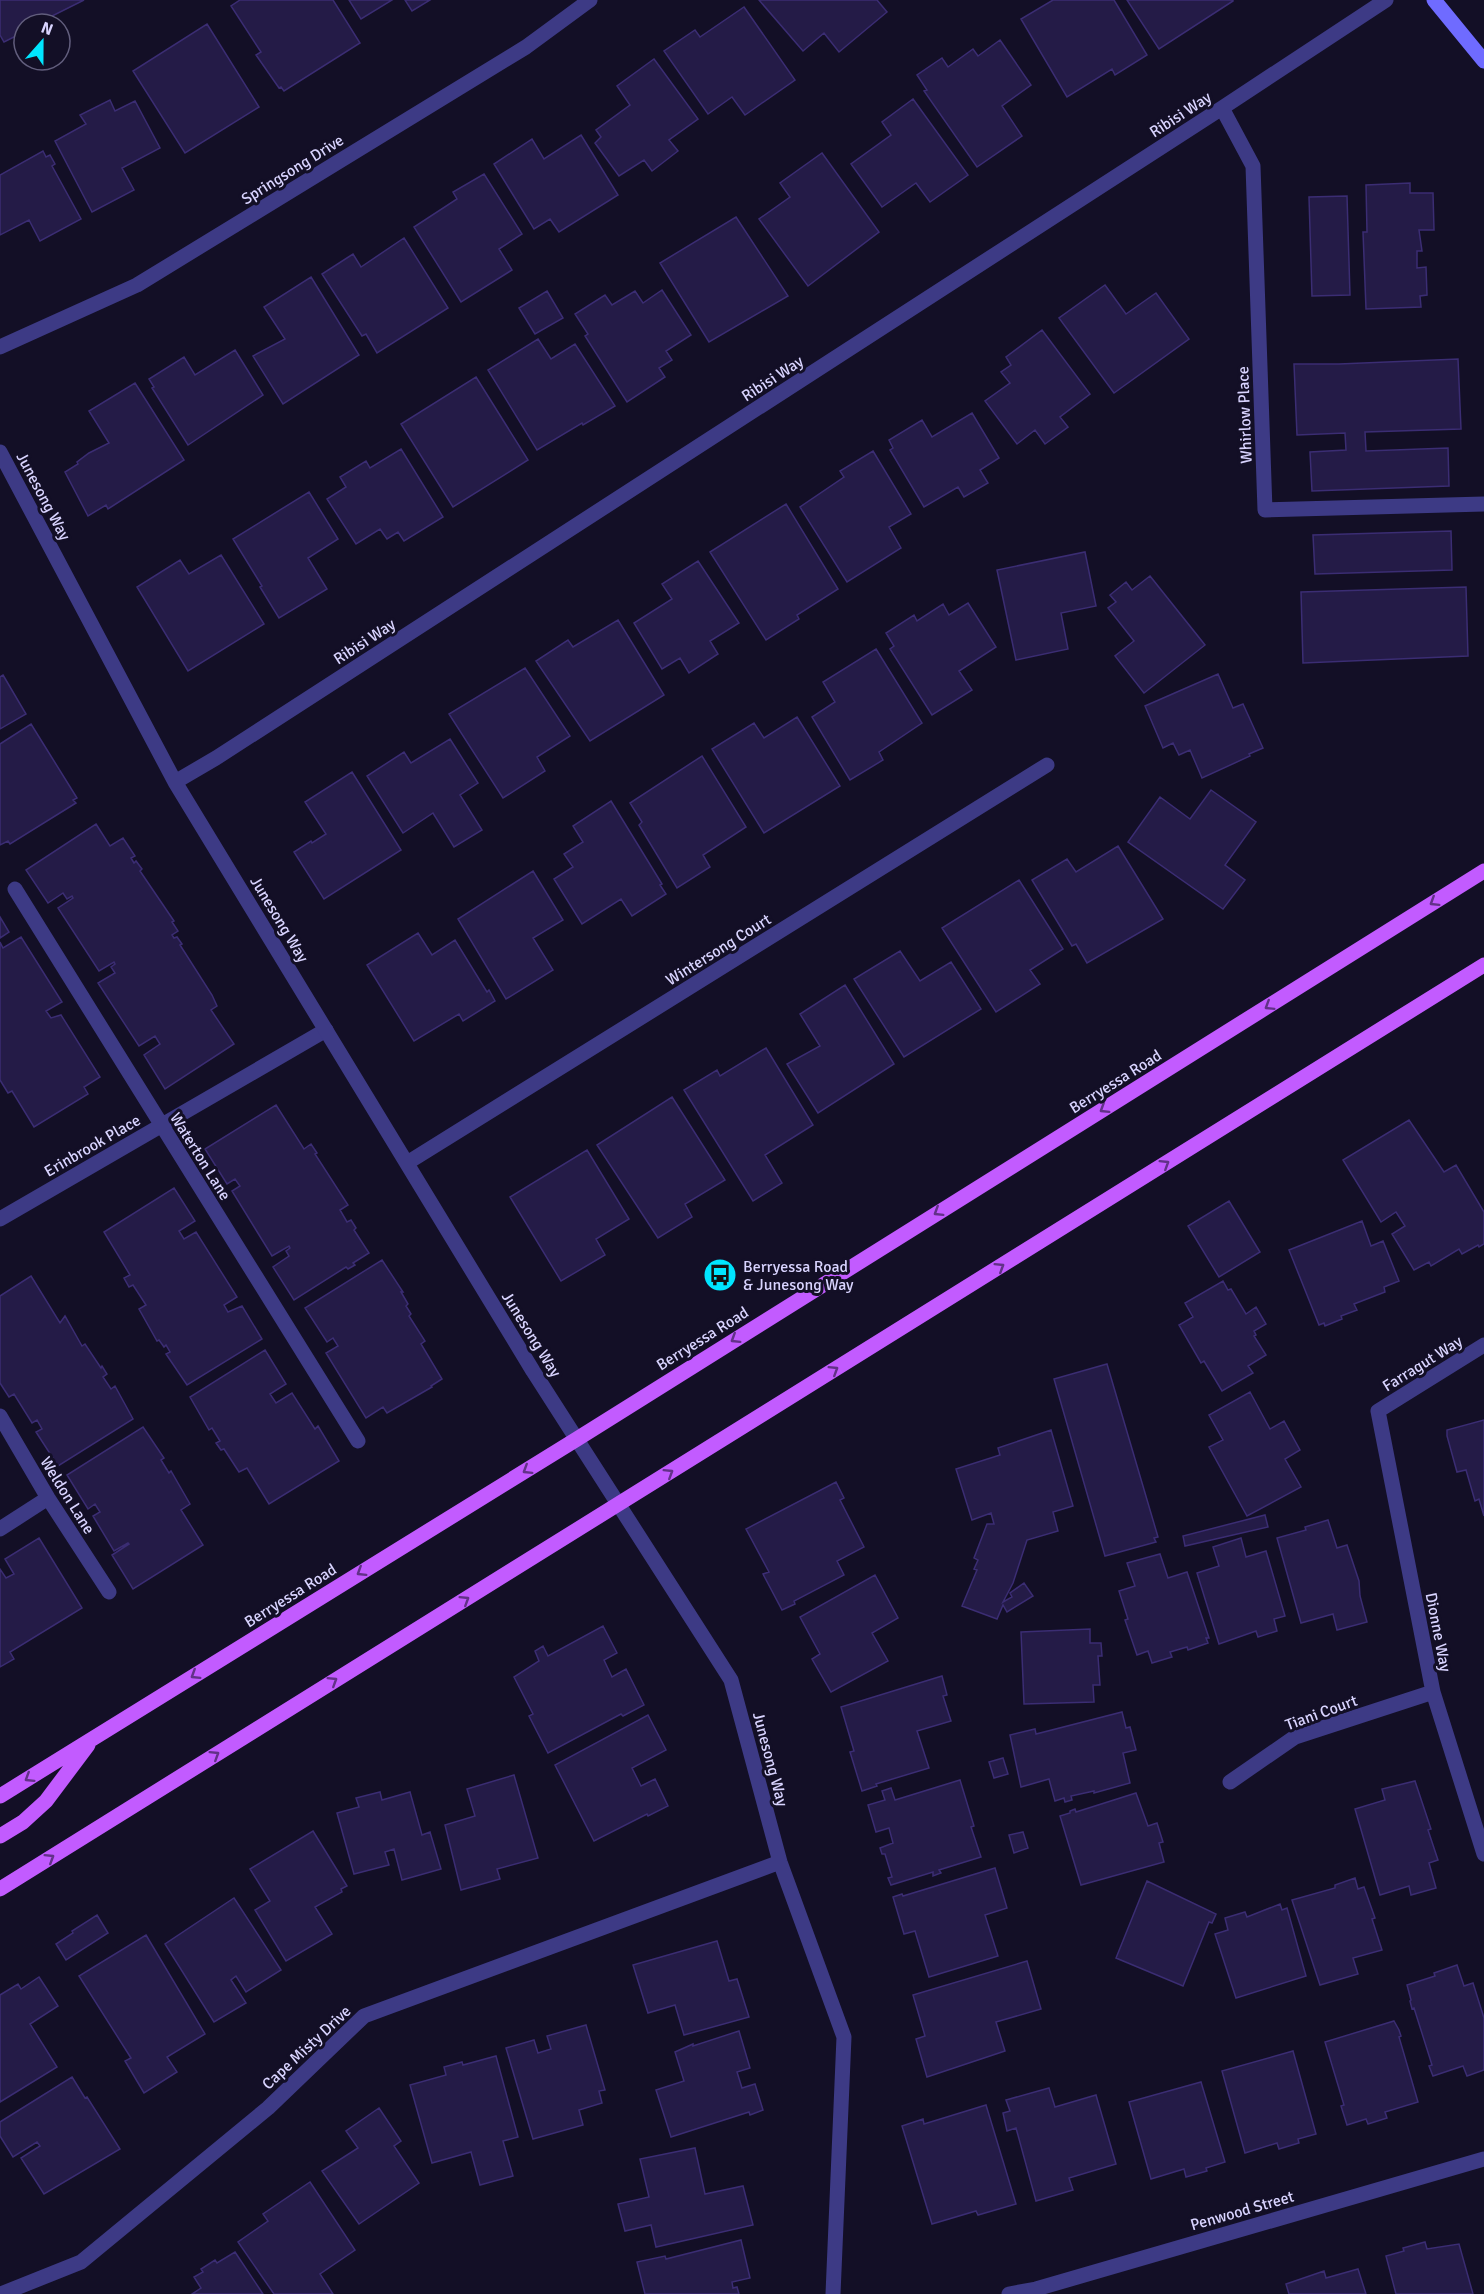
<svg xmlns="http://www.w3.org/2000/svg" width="1484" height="2294" font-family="Signika,sans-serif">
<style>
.building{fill:#241b47;stroke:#3b2d73;stroke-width:1.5}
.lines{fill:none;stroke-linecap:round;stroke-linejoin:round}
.lane{stroke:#3d3a85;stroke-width:15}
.street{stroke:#3d3a85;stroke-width:15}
.secondary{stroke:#6f6bff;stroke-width:15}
.primary{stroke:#c25bff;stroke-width:15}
.oneway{stroke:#623188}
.labels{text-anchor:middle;stroke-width:6;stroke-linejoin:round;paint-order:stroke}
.street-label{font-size:16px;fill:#d9d4ff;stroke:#130f26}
.poi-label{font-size:16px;fill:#d9d4ff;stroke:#130f26;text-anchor:start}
</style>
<rect width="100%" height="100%" fill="#130f26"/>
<path class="building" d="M0 0H84L42 21 41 24H24V32L4 42 0 35Z
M240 0H333L360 43 284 91 281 87 279 88 256 55 261 52 231 6Z
M349 0H392L361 19Z
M405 0H430L412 11Z
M759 0H877L887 12 839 52 824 33 803 51Z
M1053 0H1114L1147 55 1115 75 1112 69 1067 97 1021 19Z
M1127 0H1233V1L1159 49Z
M744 7 795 80 745 115 732 97 708 114 664 51 695 30 700 37Z
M207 24 259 107 185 153 133 71Z
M1000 40 1031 85 1002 106 1022 136 977 167 924 91 927 90 917 75 942 58 948 67 973 49 978 56Z
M654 59 698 119 669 140 678 151 652 171 644 160 619 176 595 143 601 137 596 130 630 105 617 86Z
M913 99 968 175 930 202 916 183 882 207 851 164 891 135 882 122Z
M110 100 115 111 135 101 160 148 122 168 134 190 92 212 55 141 86 124 80 115Z
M581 135 618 195 559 232 550 219 534 229 494 164 532 139 544 159Z
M43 151 46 157 50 155 55 164 52 166 81 219 40 241 29 220 0 235V175Z
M822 153 879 232 808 286 759 219 790 197 780 183Z
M484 174 522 234 499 249 512 270 461 302 414 227 457 199 453 192Z
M1410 183V193H1433L1434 230H1419L1422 251H1417V268L1426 267 1427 295 1420 296 1421 307 1366 309 1363 232H1367L1366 185Z
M1347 196 1350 295 1312 296 1309 197Z
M736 217 788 296 709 342 660 263Z
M404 238 448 308 377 353 366 334 362 336 322 274 353 254 361 267Z
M311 277 359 355 283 404 253 356 285 339 264 307Z
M1105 285 1126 314 1156 293 1189 339 1114 393 1059 318Z
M662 290 691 335 666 351 672 360 659 368 665 377 627 402 585 336 588 334 575 314 605 295 612 305 635 291 643 303Z
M547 291 563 318 535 334 519 308Z
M1042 330 1090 394 1060 417 1068 427 1045 444 1035 430 1017 444 985 401 1010 383 1001 372 1011 365 1006 357Z
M538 339 551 359 575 344 615 406 583 425 582 423 537 450 488 370Z
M235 350 263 395 188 445 152 388 154 387 149 379 184 357 195 375Z
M1458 359 1461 429 1365 432 1366 451 1448 448 1449 486 1312 491 1310 452 1346 450 1345 433 1297 435 1294 364H1339Z
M476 377 528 460 453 507 401 424Z
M135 383 184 460 108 509 106 505 88 516 65 472 78 464 77 462 89 453 109 443 89 411Z
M972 413 999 458 980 470 988 483 964 497 958 487 924 507 890 450 893 448 889 440 922 420 932 437Z
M401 449 443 517 404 541 398 532 387 539 380 529 356 544 327 499 346 487 340 477 366 461 370 468Z
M873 451 911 514 889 527 901 548 847 582 800 507 844 477 840 471Z
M309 492 338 539 308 558 327 589 279 618 260 587 262 586 233 539Z
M786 504 838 589 797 615 799 619 766 640 710 552Z
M1451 531 1452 570 1315 574 1313 535Z
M1085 552 1096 606 1061 613 1068 649 1016 660 997 570Z
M221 555 264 624 188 671 137 587 180 560 189 574Z
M698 561 739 623 710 641 718 654 689 673 680 658 662 669 634 623 672 599 662 584Z
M1150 576 1205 645 1144 693 1115 656 1134 641 1108 608 1116 602 1110 595 1126 582 1132 590Z
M1466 587 1468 656 1303 663 1301 592Z
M968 603 996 647 959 671 972 690 932 715 890 649 894 646 886 633 914 615 917 621 943 604 949 615Z
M618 620 664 695 590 741 536 661 568 640 573 647Z
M876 649 922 723 879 752 883 760 850 780 812 717 835 702 823 682Z
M525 668 570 736 537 757 545 771 503 798 449 714Z
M1218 674 1233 708 1243 704 1263 748 1249 754 1250 756 1202 778 1190 750 1179 755 1173 743 1163 748 1145 706Z
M3 675 26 714 0 729V677Z
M797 717 840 786 764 833 712 749 754 723 764 738Z
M31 724 77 798 73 800 76 803 10 844 8 841 0 845V744Z
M450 739 478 783 460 795 482 830 454 847 433 813 403 833 367 776 404 752 411 763Z
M702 756 746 827 703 855 710 867 677 888 639 825 642 822 630 803Z
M352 772 401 850 324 899 294 852 311 841 312 843 326 834 305 802Z
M1211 790 1256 822 1225 865 1245 880 1223 909 1128 842 1160 797 1190 819Z
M611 801 662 884 660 885 666 894 632 916 621 899 582 924 554 879 573 867 564 854 583 842 573 826Z
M96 824 110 846 123 838 135 856 131 858 134 863 136 861 142 869 140 871 174 921 172 922 178 931 172 935 174 938 177 937 182 944 180 945 212 995 217 1006 211 1010 234 1044 165 1089 144 1055 160 1044 155 1036 139 1046 98 983 115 973 111 967 115 964 114 962 99 971 58 908 73 898 72 896 67 899 63 893 48 903 26 870Z
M1118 846 1163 919 1087 963 1076 944 1072 946 1032 880 1067 859 1076 872Z
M533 871 563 920 533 938 553 970 506 999 458 919Z
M1019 880 1063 949 1030 970 1040 984 996 1012 942 928Z
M0 917 9 932 0 938Z
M418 933 432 955 455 940 487 992 489 990 495 1001 463 1021 459 1014 414 1041 367 965Z
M21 937 62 1002 46 1011 51 1018 61 1015 100 1077 84 1087 88 1094 34 1127 12 1091 8 1093 0 1080V942L3 948Z
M900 951 920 981 951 962 981 1009 904 1057 854 979Z
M845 985 894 1064 818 1113 787 1064 820 1046 800 1014Z
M766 1048 813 1125 765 1155 782 1183 753 1201 684 1090 717 1070 720 1076Z
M672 1097 725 1180 685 1204 692 1217 658 1238 597 1145Z
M276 1105 304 1149 311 1144 317 1153 315 1154 348 1205 340 1210 347 1222 351 1220 356 1228 354 1230 369 1253 353 1263 355 1265 348 1269 346 1267 294 1300 273 1267 289 1256 286 1251 290 1248 289 1246 272 1256 232 1191 240 1186 235 1179 227 1184 205 1149Z
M1409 1120 1444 1172 1456 1165 1484 1212V1244L1479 1247 1478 1245 1462 1254 1459 1249 1431 1266 1429 1262 1414 1270 1392 1234 1405 1226 1396 1212 1381 1222 1343 1160Z
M587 1150 629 1219 596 1239 605 1255 561 1281 510 1197Z
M174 1188 195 1221 179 1231 184 1239 196 1232 237 1297 224 1305 228 1312 242 1306 262 1339 187 1385 166 1354 170 1352 166 1345 164 1347 159 1340 157 1341 139 1309 146 1305 133 1285 129 1287 124 1278 130 1275 104 1232Z
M1229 1201 1260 1252 1219 1277 1188 1226Z
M1362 1221 1371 1246 1383 1241 1399 1281 1384 1287 1385 1292 1354 1304 1357 1310 1341 1316 1342 1319 1325 1326 1324 1323 1319 1325 1289 1250Z
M382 1260 403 1292H401L408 1304 406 1306 411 1314 409 1316 425 1341 421 1344 442 1379 431 1386 432 1387 387 1413 383 1407 366 1418 326 1353 338 1346 333 1338 327 1342 305 1308Z
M31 1276 60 1323 65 1316 82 1346 85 1344 101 1368 102 1366 107 1374 103 1377 111 1389 115 1386 133 1419 58 1466 36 1432 42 1429 37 1420 32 1423 14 1394 9 1397 0 1383V1296Z
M1223 1281 1228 1290 1231 1289 1246 1314 1256 1307 1266 1324 1254 1331 1256 1335 1254 1336 1266 1355 1248 1366 1253 1373 1222 1391 1204 1361 1201 1363 1179 1325 1193 1317 1185 1303Z
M265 1350 286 1384 270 1394 276 1403 292 1393 315 1429 318 1426 339 1461 269 1504 247 1468 239 1472 224 1449 221 1450 216 1443 220 1441 212 1428 209 1430 190 1397Z
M1107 1364 1158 1537 1154 1538 1156 1542 1105 1556 1054 1379Z
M1250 1392 1270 1429 1284 1421 1300 1450 1285 1459 1301 1487 1247 1516 1209 1447 1223 1440 1209 1415Z
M1484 1420V1516L1479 1499 1475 1501 1466 1470 1457 1472 1447 1436V1430Z
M143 1427 164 1458 161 1460 169 1473 171 1471 190 1504 181 1510 203 1545 133 1589 112 1555 129 1544 128 1543 114 1551 93 1516 100 1512 95 1504 88 1509 67 1475Z
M1051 1430 1073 1506 1053 1512 1058 1531 1027 1540 1013 1583 1003 1602 1012 1597 1010 1593 1024 1583 1033 1596 1007 1612 1003 1605 997 1619 962 1606 977 1570 974 1569 978 1560 974 1558 987 1524H994L991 1513 972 1520 956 1469 1000 1455 998 1448Z
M836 1482 844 1498 840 1500 864 1547 837 1561 844 1575 794 1601 795 1604 782 1610 763 1574 769 1572 746 1529Z
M1265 1515 1268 1527 1185 1546 1183 1536Z
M1328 1520 1337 1548 1347 1545 1359 1581 1360 1596 1367 1622 1337 1630 1333 1614 1301 1623 1277 1538 1306 1530 1305 1527Z
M39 1538 82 1608 10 1652 14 1659 0 1667V1569L6 1578 14 1574 5 1559Z
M1241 1538 1246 1557 1266 1551 1285 1616 1274 1619 1277 1631 1258 1637 1256 1631 1219 1644 1197 1573 1219 1566 1213 1547Z
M1160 1554 1168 1578 1187 1572 1209 1638H1206L1208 1643 1188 1650 1187 1647 1170 1652 1172 1657 1152 1663 1148 1651 1137 1655 1125 1620 1128 1619 1119 1591 1135 1586 1127 1563Z
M875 1575 898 1618 872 1633 888 1661 831 1692 812 1659 820 1654 800 1617Z
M603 1626 617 1653 604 1660 612 1677 626 1669 644 1705 623 1716 621 1714 548 1753 529 1716 533 1714 514 1677 539 1661 535 1651 543 1646 548 1656Z
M1090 1629V1643H1101L1102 1656H1098L1100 1685H1093L1094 1702 1024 1704 1021 1632Z
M942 1676 947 1695 943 1696 951 1721 917 1731 929 1768 876 1784 877 1786 862 1791 850 1752 854 1751 841 1707Z
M1122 1712 1126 1728 1130 1727 1136 1750 1123 1753 1130 1783 1094 1793V1791L1071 1796 1072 1800 1065 1802 1064 1798 1055 1801 1049 1779 1021 1787 1010 1735 1035 1729 1036 1734Z
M648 1715 666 1750 632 1768 641 1786 655 1779 668 1806 648 1816 647 1814 594 1841 555 1765Z
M1003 1758 1008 1774 994 1778 989 1762Z
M514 1775 538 1858 497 1869 500 1879 461 1890 445 1825 475 1816 467 1789Z
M960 1780 974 1826 971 1827 981 1857 939 1870 941 1873 933 1876V1872L891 1885 888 1878 892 1877 885 1854H882L880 1848 893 1843 889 1828 876 1832 868 1805 885 1800 882 1791 891 1788 895 1800Z
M1415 1781 1431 1829 1428 1830 1438 1860 1429 1863 1436 1888 1411 1895 1409 1886 1380 1895 1355 1809 1385 1800 1382 1789Z
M380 1792 382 1800 410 1792 422 1835 430 1832 441 1869 402 1880 394 1849 385 1852 389 1865 354 1874 337 1813 359 1807 356 1798Z
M1136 1793 1148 1826 1157 1823 1163 1842 1159 1843 1164 1862 1081 1885 1060 1816 1070 1813V1811L1075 1809 1076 1812Z
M313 1831 347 1886 341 1889 342 1892 315 1907 332 1934 286 1961 255 1910 270 1901 250 1869Z
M1023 1832 1028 1848 1014 1853 1009 1835Z
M995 1868 1007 1908 985 1915 998 1956 929 1977 915 1931 904 1934 893 1897 902 1894 903 1896Z
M1355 1878 1358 1889 1364 1887 1375 1918 1372 1919 1382 1950 1353 1958 1358 1974 1320 1985 1292 1900 1335 1888V1885Z
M1147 1881 1216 1914 1212 1923 1209 1922 1183 1986 1116 1958Z
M234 1898 281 1970 246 1992 236 1976 231 1980 246 2003 214 2022 165 1944Z
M1280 1904 1282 1910 1287 1908 1306 1976 1236 1998 1215 1934 1228 1930 1225 1918 1245 1912 1247 1917Z
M97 1915 108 1933 66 1960 56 1944 73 1933 72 1931Z
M146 1935 205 2034 167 2057 177 2072 144 2093 125 2061 131 2058 79 1976Z
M717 1941 729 1981 737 1979 749 2017 684 2035 675 2005 648 2013 633 1965Z
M1027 1961 1041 2009 996 2022 1005 2051 927 2077 916 2039 925 2036 913 1995Z
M1457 1965 1464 1986 1473 1983 1484 2018V2070L1467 2076 1463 2066 1433 2076 1429 2066 1432 2065 1414 2008 1412 2009 1410 2001 1411 2000 1407 1985 1435 1976 1434 1973Z
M39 1977 58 2006 30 2024 57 2067 0 2102V1995L18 1984 21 1989Z
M1394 2021 1399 2030 1401 2036 1399 2037 1418 2102 1385 2112 1387 2118 1368 2124 1366 2119 1347 2125 1341 2106 1344 2105 1325 2042Z
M586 2025 605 2090 599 2091 602 2103 579 2110 583 2125 533 2139 506 2048 534 2040 538 2053 551 2049 547 2036Z
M739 2031 750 2068 737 2072 742 2088 755 2084 763 2110 750 2115 749 2112 671 2137 656 2090 684 2081 675 2052 693 2044V2046Z
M1293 2051 1316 2134 1298 2139 1299 2143 1279 2149 1277 2143 1245 2153 1222 2071Z
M496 2056 518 2137 503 2141 513 2176 480 2185 471 2152 432 2163 410 2085 446 2075 444 2067 462 2062 463 2065Z
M72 2077 85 2098 87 2097 120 2149 44 2194 21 2158 40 2146 37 2142 13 2157 0 2136V2122Z
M1201 2082 1225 2162 1206 2168 1207 2171 1186 2177 1184 2169 1151 2179 1129 2102Z
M1049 2088 1055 2107 1096 2095 1116 2164 1069 2178 1073 2190 1036 2201 1016 2128 1007 2131 1003 2113 1010 2111 1006 2100Z
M986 2105 1016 2204 978 2215 976 2211 932 2224 902 2126 923 2119 924 2124Z
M379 2108 401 2141 394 2146 419 2183 359 2224 322 2171 358 2148 346 2131Z
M695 2148 705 2194 743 2186 753 2225 656 2247 651 2225 625 2231 618 2204 649 2197 640 2159Z
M310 2182 355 2250 320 2274 333 2294H274L238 2242 268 2221 263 2214Z
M741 2240 750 2278 732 2282 733 2288 737 2287 739 2294H645L637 2262 665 2256 666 2259Z
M1425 2242 1427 2249 1459 2244 1473 2294H1396L1386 2256 1404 2251 1403 2248Z
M235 2252 263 2294H192L201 2288 194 2277 203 2272 201 2269 215 2260 217 2263Z
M1358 2269 1366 2294H1289L1286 2284 1324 2271 1326 2278Z"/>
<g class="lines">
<path class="lane" d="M15 889 358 1441
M0 1219 326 1030
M0 1416 48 1498 109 1592
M0 1529 48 1498"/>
<path class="street" d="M1222 108 1253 166 1265 510 1484 504
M0 347 137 285 526 47 590 0
M0 452 175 782 533 1371 731 1680 780 1862 844 2037 833 2294
M175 782 216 758 1222 108 1386 0
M407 1163 1047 765
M1484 1345 1378 1411 1433 1692 1484 1854
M1230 1782 1295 1737 1433 1692
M1 2294 81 2262 268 2108 364 2016 780 1862
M1009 2294 1036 2289 1484 2159"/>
<path class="secondary" d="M1434 0 1484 61"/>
<path class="primary" d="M0 1796 577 1439 1484 871
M0 1836 23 1822 46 1801 88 1745
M0 1889 1484 965"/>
</g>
<defs><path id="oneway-chevron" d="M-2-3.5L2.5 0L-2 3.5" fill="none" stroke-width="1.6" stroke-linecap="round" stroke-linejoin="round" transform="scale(1.5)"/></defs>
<g class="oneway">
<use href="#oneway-chevron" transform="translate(1434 902) rotate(148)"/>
<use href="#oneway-chevron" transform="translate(1269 1006) rotate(148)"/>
<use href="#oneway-chevron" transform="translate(1104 1109) rotate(148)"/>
<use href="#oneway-chevron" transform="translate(1165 1164) rotate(-32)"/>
<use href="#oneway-chevron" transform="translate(938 1212) rotate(148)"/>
<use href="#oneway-chevron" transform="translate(1000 1267) rotate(-32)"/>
<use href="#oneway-chevron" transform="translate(735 1339) rotate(148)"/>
<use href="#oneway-chevron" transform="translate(834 1370) rotate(-32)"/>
<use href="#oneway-chevron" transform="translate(527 1470) rotate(148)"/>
<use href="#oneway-chevron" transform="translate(669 1473) rotate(-32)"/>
<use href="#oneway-chevron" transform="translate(361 1572) rotate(148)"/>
<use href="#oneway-chevron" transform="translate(465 1600) rotate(-32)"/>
<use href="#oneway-chevron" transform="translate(195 1675) rotate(148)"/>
<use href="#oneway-chevron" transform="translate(333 1681) rotate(-32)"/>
<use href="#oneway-chevron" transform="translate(215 1755) rotate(-32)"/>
<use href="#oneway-chevron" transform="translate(29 1778) rotate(148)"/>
<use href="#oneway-chevron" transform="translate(50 1858) rotate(-32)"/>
</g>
<defs>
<g id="bus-disc" transform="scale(1.725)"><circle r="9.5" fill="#00e5ff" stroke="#130f26"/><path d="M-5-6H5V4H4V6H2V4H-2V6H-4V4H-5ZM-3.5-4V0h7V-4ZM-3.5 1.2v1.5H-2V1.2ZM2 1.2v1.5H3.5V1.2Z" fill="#111"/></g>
</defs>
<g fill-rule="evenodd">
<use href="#bus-disc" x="720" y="1275"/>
</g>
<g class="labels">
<g class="street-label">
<text transform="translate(1180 114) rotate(-33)" y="6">Ribisi Way</text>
<text transform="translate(292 169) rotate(-32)" y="6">Springsong Drive</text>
<text transform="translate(772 378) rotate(-33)" y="6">Ribisi Way</text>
<text transform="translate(1244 415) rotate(-92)" y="6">Whirlow Place</text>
<text transform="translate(44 496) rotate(62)" y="6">Junesong Way</text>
<text transform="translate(364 641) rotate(-33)" y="6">Ribisi Way</text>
<text transform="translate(280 919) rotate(59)" y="6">Junesong Way</text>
<text transform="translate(718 949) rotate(-32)" y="6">Wintersong Court</text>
<text transform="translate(1115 1081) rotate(-32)" y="6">Berryessa Road</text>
<text transform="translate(92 1145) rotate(-30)" y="6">Erinbrook Place</text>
<text transform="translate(201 1156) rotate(58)" y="6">Waterton Lane</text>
<text transform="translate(532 1334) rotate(58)" y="6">Junesong Way</text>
<text transform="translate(702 1338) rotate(-32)" y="6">Berryessa Road</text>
<text transform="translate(1422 1363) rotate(-32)" y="6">Farragut Way</text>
<text transform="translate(68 1495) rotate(58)" y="6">Weldon Lane</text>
<text transform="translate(290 1595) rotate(-32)" y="6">Berryessa Road</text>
<text transform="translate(1439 1632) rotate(79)" y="6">Dionne Way</text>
<text transform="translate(1321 1712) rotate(-20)" y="6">Tiani Court</text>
<text transform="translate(771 1759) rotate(75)" y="6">Junesong Way</text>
<text transform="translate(306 2047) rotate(-43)" y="6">Cape Misty Drive</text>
<text transform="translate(1242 2210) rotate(-16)" y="6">Penwood Street</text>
</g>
<g class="poi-label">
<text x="743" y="1272">Berryessa Road<tspan x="743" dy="18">&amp; Junesong Way</tspan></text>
</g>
</g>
<g transform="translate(42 42) rotate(21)"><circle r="28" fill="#130f26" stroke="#625e7d" stroke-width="1.5"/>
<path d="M0-4.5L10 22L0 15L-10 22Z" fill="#00e5ff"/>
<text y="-9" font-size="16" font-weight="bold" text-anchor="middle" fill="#d9d4ff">N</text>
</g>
</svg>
